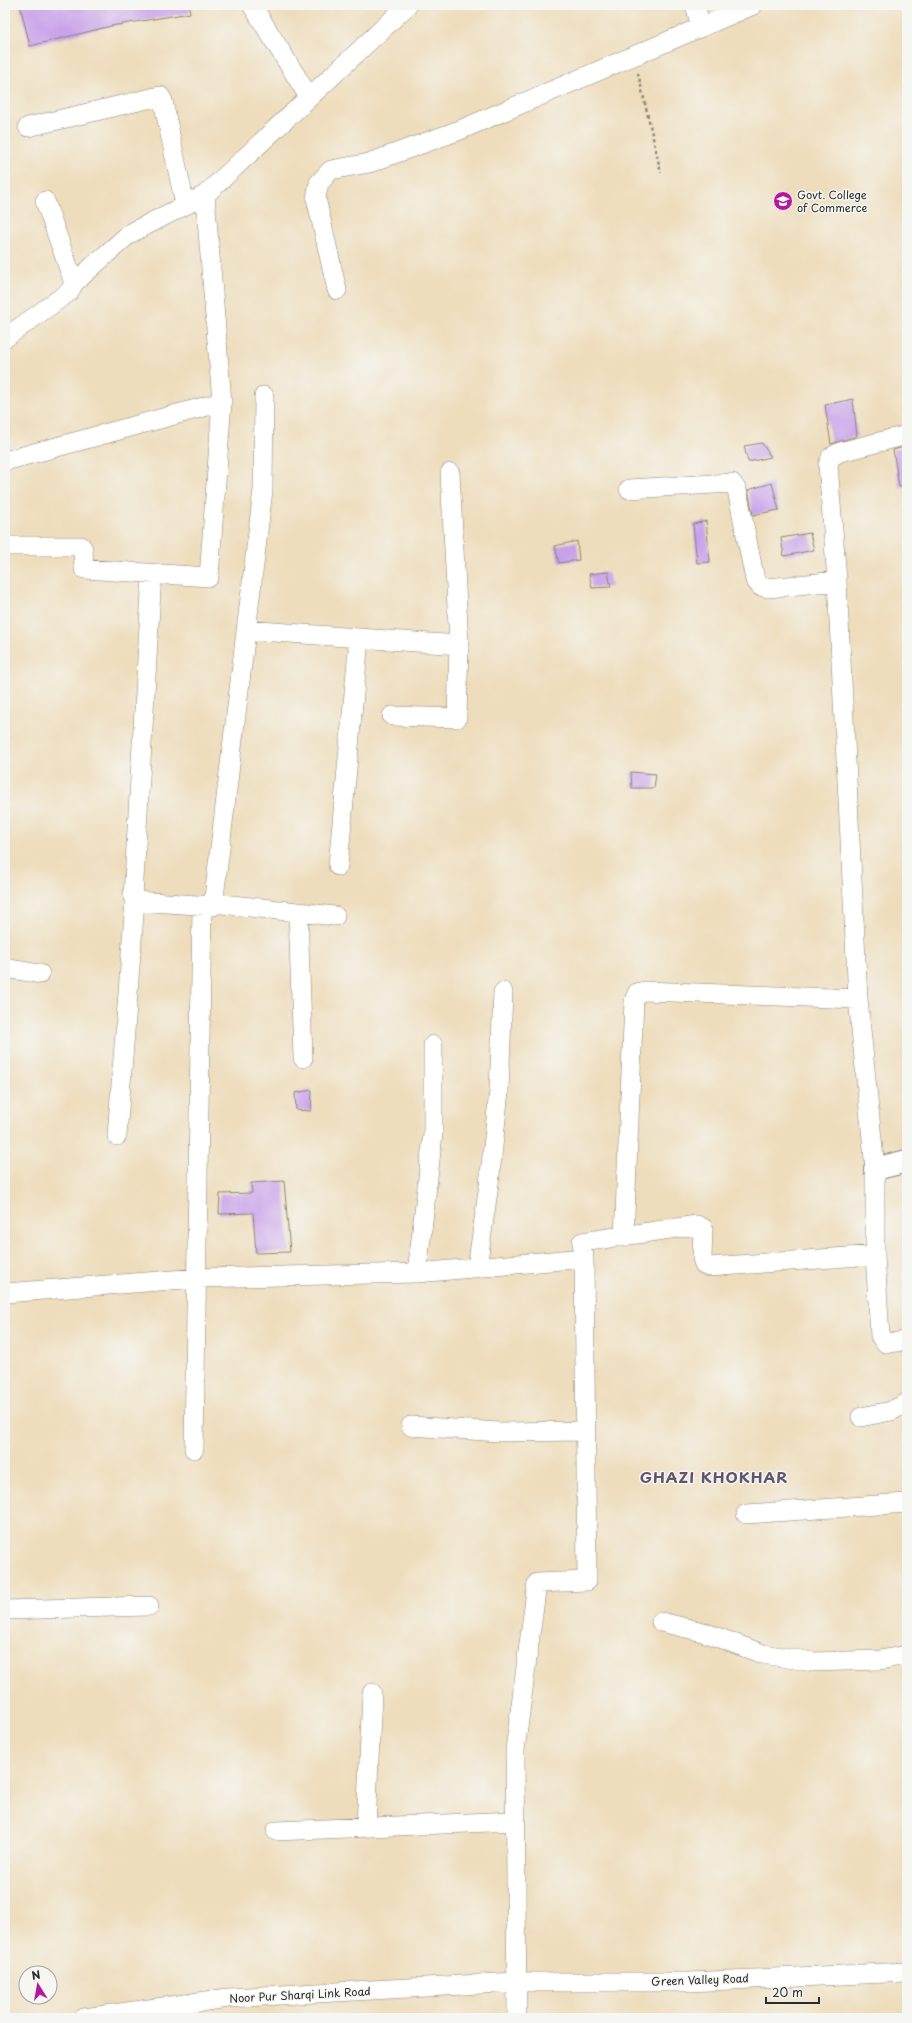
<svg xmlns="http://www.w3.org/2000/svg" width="912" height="2023" font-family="'Playpen Sans',sans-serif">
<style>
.building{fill:#c8a1e9}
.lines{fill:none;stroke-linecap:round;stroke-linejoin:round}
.street-casing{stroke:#8c8474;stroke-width:20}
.secondary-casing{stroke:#8c8474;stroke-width:24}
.path{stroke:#8c8474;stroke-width:2.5;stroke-dasharray:3 3;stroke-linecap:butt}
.street{stroke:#fff;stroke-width:19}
.secondary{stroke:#fff;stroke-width:22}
.labels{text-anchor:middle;stroke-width:3;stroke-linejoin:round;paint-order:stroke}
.poi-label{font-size:11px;fill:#2b2b2b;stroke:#f6f6f2;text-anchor:start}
.street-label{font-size:11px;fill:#2b2b2b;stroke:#f6f6f2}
.district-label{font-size:15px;font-weight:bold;letter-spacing:1px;fill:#62546e;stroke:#f6f6f2}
</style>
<rect width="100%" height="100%" fill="#f6f6f2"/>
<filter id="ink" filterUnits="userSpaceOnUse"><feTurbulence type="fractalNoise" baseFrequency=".025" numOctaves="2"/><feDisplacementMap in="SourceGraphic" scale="8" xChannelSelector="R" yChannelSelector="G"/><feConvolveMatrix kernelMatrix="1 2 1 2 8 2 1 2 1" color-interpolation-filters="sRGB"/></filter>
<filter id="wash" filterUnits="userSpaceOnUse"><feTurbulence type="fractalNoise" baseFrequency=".012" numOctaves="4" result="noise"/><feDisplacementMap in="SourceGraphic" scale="16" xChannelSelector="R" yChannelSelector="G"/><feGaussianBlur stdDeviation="0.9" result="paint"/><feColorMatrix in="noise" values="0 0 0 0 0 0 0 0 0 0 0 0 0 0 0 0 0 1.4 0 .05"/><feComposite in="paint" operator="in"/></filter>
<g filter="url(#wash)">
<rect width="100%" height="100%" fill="#eeddbc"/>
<g id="blocks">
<path class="building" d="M20 5H189L190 13 111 26 30 46Z
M853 399 857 436 831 444 825 405Z
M762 443 771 457 748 462 744 446Z
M907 446V486L899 487 893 450Z
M772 483 779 510 753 515 748 490Z
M706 521 710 562 697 563 693 524Z
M810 533 814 550 784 556 781 538Z
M577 541 579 560 559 563 555 546Z
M608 572 611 587 592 588 589 574Z
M631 772 656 774 654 788H632Z
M312 1090 311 1111 296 1110 295 1093Z
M284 1181 290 1252 256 1253 253 1213 219 1214 220 1194 252 1193 251 1183Z"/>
</g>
</g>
<g filter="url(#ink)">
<use href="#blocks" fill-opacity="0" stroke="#8c8474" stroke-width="1"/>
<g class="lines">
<g class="street-casing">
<path id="street" d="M252 5 309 97
M695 5 701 27
M28 127 160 96 163 101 185 205
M45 201 74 283
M337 290 316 198 319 183 331 170 369 163 460 130 753 5
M5 338 69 292 74 283 129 234 205 195 408 5
M907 435 840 452 831 457 828 465 837 581 858 999 875 1169V1255L880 1336 886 1343 907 1341
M5 461 222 402
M629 489 732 483 737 490 755 580 760 586 768 588 837 581
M5 546H81L83 549 84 569 209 577 222 402 205 195
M246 630 459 645
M392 716 457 718 459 645 450 473
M338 866 359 639
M135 901 213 906 263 490 264 396
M213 903 335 916
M298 912 303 1058
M5 968 40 974
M117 1136 135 901 133 897 152 574
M624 1237 634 1001 637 993 645 991 858 999
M477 1268 489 1184 499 1091 503 992
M417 1273 433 1134V1045
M5 1293 198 1278 417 1273 584 1258 582 1242 697 1225 703 1228 702 1258 704 1265 709 1267 875 1255
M861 1417 891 1411 907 1403
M411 1426 499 1432 586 1431
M194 1449 202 907
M746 1514 907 1503
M5 1610 149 1606
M661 1622 703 1632 763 1654 813 1662 880 1660 907 1655
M366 1827 372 1693
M276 1831 516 1821
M84 2018 228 1998 517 1982H689L907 1972
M517 2018 515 1750 537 1583 587 1581 584 1258"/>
</g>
<g class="secondary-casing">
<path id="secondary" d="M875 1169 907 1161"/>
</g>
<path class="path" d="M638 73 661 173"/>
<use href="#street" class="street"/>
<use href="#secondary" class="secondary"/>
</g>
</g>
<defs>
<g id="university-disc" transform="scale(1)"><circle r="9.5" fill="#b5179e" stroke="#f6f6f2"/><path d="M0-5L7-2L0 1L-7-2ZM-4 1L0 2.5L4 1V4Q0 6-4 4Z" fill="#fff"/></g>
</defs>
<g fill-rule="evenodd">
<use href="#university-disc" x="783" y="201"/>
</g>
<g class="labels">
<g class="poi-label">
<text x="797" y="199">Govt. College<tspan x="797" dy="13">of Commerce</tspan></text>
</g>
<g class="street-label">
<text transform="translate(700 1980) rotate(-2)" y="4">Green Valley Road</text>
<text transform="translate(300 1995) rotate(-3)" y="4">Noor Pur Sharqi Link Road</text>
</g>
<g class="district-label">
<text x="714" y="1483">GHAZI KHOKHAR</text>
</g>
</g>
<rect width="912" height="2023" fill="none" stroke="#f6f6f2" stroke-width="20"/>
<g transform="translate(38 1985) rotate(349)"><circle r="19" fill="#f6f6f2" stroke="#a5a5a2"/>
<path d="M0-3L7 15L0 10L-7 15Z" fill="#b5179e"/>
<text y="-6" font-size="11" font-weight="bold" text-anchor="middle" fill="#2b2b2b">N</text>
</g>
<path d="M766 1997v6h53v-6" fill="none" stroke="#2b2b2b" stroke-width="2"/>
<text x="772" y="1997" font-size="12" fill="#2b2b2b" stroke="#f6f6f2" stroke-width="3" paint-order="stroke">20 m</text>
</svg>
